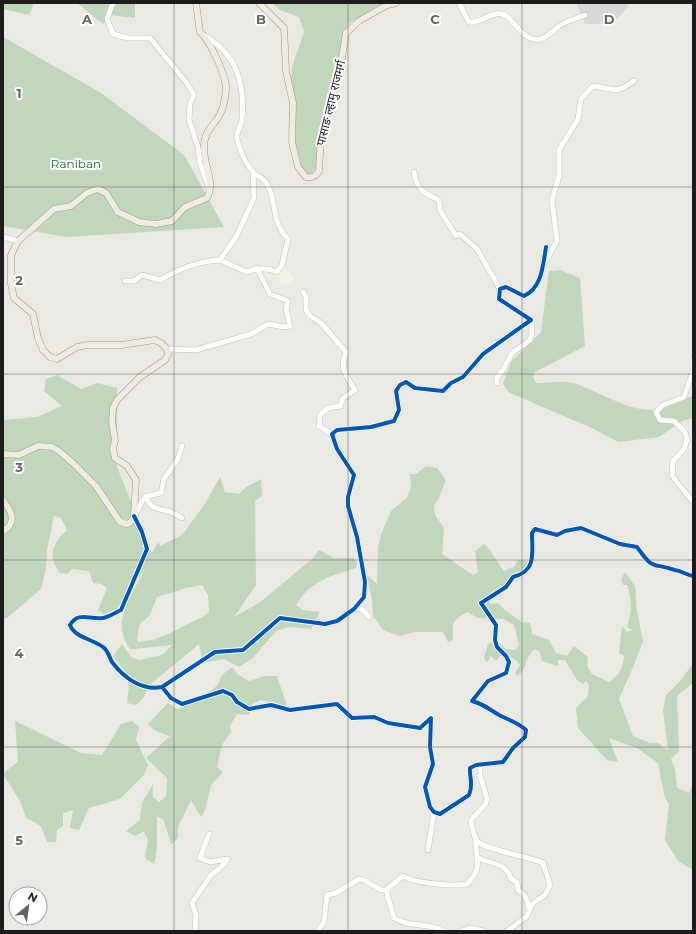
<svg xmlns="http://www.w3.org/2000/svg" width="696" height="934" font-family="Montserrat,'Noto Sans Devanagari',sans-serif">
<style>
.residential{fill:#d9d8d6}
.education{fill:#f0f3e0}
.forest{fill:#c0d7bb;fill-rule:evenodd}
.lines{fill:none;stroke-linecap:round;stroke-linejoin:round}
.minor-casing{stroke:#c1c1bf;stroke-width:6}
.major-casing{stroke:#9e9b83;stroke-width:7}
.minor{stroke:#fcfcfb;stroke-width:5}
.major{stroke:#efece4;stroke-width:6}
.cycleway-casing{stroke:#fff;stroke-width:6}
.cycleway{stroke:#0057b8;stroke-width:4}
.grid{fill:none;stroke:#646462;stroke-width:1;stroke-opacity:0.55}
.labels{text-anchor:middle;stroke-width:4;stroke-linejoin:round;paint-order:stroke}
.street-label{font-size:12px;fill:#1c1c1c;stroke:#fff}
.park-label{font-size:12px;fill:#137030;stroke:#fff}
.grid-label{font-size:13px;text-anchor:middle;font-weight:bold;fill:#646462;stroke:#fff;stroke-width:4;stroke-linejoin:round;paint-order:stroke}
</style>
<rect width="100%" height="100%" fill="#eae9e4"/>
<path class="residential" d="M576 3H626L629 6 612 24H585Z"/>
<path class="education" d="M280 266 291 274 294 279 290 284H282L274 274Z"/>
<path class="forest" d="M3 3H34L29 15 3 9Z
M77 3H135V18L110 15 103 24Z
M272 3H385L371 10 348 24 340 47 338 71 317 140 316 168 311 175 306 174 301 165 294 141 296 102 291 79 293 64 304 32 299 17 280 10Z
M3 37 101 93 184 155 224 227 67 237 3 226Z
M560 270 580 278 585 346 535 372 533 377 536 383C548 383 562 380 573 383 601 391 631 415 661 409 672 407 682 399 693 396V418L682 421 659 437 618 442 594 429 508 392 503 383 511 362 541 332 549 271Z
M57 375 81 389 97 383 117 388V467L152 553 158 542 160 546 182 535 205 504 220 477 225 492 239 494 246 487 261 479 262 496 255 501 256 585 234 617 259 603 313 558 319 550 334 558H354L357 564 356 568C331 576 311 580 296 605L303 610 320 612 311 629 289 627 276 631 253 658 239 667 224 659 203 663 199 644 152 683 142 699 136 705 127 703C131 677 129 676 113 656L122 644 131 657 140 660 162 655 172 645 134 649H130C109 620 135 594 145 567L124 603 106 616 98 610 107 588 101 584 93 583 89 571 72 569 67 574 60 573C47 556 52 544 67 530L61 518 54 516 47 550 46 569 41 589 7 618 3 619V420L37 417 62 406 44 391 46 379ZM202 585 208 595 209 612C203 618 197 619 190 623 172 632 157 641 137 642L139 625 150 615 157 597 186 588Z
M426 466 437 468 446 480 438 500 434 505 435 515 444 528 442 554 473 575 478 572 475 551 484 544C493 552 496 561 504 571L514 567 518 560 534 562C526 578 519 572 510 582 503 589 498 596 489 602L491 604 498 603 506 611 523 623 525 622 530 623 532 634 549 640 556 653 567 656 574 646 588 657 587 666 592 674 609 682C619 675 623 669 624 656L619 653 622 626 627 632 632 630 627 627C632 613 632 599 627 585H623L621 579 625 572 635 586 637 612 643 641 631 672 619 699 633 736 650 743H658L668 751 663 710 666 695 680 681 692 665V684L677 696 679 751 671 759 675 769 677 788 689 793 693 783V870L678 861 665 840 669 804 665 798 658 763 637 748 609 738 618 762 607 760 578 728 576 708 588 696 589 685 586 681 583 684 577 680 565 660H558V666L542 661 540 652 535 649C525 656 527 669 518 676L515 673 520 665C514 657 510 656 500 656L496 661 491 656 487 663 484 658 488 644 495 641 507 649 515 650 519 645 514 625 503 619 478 618 467 612C452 621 452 622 453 640L448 642 443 632H414L399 636 383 630 373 616 372 600 367 575 377 584 378 547 381 535 391 511 407 498 411 487 410 474H416Z
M232 667 237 674 249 681 265 676H277L287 706 261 700 252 704 249 715 237 714 230 726 231 732 222 745 217 767 223 772 211 785 205 810 201 817 191 800 178 827V838L171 845 164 820 157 816V849L154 864 145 858 148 840 144 831 135 836 126 831 140 820 142 803 153 784V797L159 802 166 796 167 778 146 758 170 736 154 730 148 724 168 703 177 709 191 704 217 686 222 675Z
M15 721 81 753 102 755 121 724 132 721 139 727 136 740 148 765 144 775 120 799 89 808 79 830 70 828 73 810 63 813V826L57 830 56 842H47L41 826 26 818 20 801 3 774 18 761Z"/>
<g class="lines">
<g class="minor-casing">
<path id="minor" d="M113 3 107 19 113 34 128 38H150L186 82 194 95 190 104 189 120 198 147 200 163 209 189
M459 3 469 22C480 24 491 11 502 14 512 17 517 29 525 35 540 46 548 35 559 26 567 21 576 18 585 15
M205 36C237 55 245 83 242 119 242 126 235 133 237 139 240 151 245 163 253 172 260 179 262 175 268 186 277 203 271 222 288 239L282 265 277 272C266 267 257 268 247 272L220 260 236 237 254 198 253 171
M414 172C417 190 423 193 439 200L440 210 456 236 460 234 477 249 500 289
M3 237 18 241
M544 264 557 241 552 200 559 176V150L578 119 581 99 593 86C616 88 612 96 634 81
M125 281H134L142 275 160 280C179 269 198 261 220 260
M303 292 306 297V310L310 316 321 323 346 352C339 369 346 375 355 390L343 398 340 406 328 408 320 415 319 426 332 434
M167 349 196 350 251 334 268 324 284 327 290 326 286 309 288 301 270 294 257 268
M693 359V367
M693 371 684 397 663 405 656 412 660 420 674 421 685 432 687 440 684 449 673 461 672 476 693 502
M497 383V377L503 370 512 353 530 340 532 333 531 320
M146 496C150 510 158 508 170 512 174 513 178 516 182 518
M134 516 142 532 147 549 121 610C116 612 109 617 103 618 90 620 78 611 70 625 75 638 93 639 103 647 108 650 109 657 112 662 124 678 142 691 162 687L171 698 182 704 223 691 232 695 237 702 249 709 271 705 290 710 337 704 352 718 374 717 388 723 420 728 431 718 430 747 433 764 425 787 430 807 434 812 440 814 469 795C474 783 469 778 470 768L476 765 503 762 513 748 525 737 526 730C519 723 509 720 501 716 489 710 487 705 472 701L488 681 506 673 509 662 506 656 497 647 495 640 496 625 481 603 506 587 513 577C537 571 532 553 532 533L535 529 557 535 565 531 581 528 620 544 637 547C654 571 651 562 675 570 682 571 687 575 693 576
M135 517C143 499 140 497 161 493L164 479 178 459 182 446
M354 609H362L369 617
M162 687 215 652 243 650 280 618 325 624 337 621 354 609 364 597 365 582 357 537 348 506V497L354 475 337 449 332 434 337 430 371 427 394 421 399 410 396 391 400 385 406 382 415 388 443 391 451 383 463 377 483 354 531 320 499 299 500 289 506 287 524 296C542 288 543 265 546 247
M480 765V775L487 799 485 805 471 820C472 826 473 836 477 841 485 850 528 856 543 863L550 885 545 895 532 904 527 916 507 931
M428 850 434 812
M477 857C488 864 507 862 511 879L517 882 518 890C526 895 527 899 529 909
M386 890 394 918C410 928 429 922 444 931
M195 931 196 915 192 903 211 875 220 868 228 859 210 862 200 858 209 834
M318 931 324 922 327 895 336 893 359 879 364 880 381 890H386L403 876C414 883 454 887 467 884 485 866 474 859 476 837
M462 931 470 928 483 931"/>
</g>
<g class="major-casing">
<path id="major" d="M259 3 284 28 286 71 293 103 292 142 298 167 306 177C312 178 316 177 319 171L321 136 340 70 346 33 359 21 387 5 396 3
M3 454 19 455 38 446 52 447 59 451 73 463 96 486 120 522 127 524 131 522 134 516 136 480 127 466 115 458 113 449 115 440 112 422 113 408 117 400 140 377 165 360 168 354 167 349 161 343 155 340 121 345H88L77 347 57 359 50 357 43 350 38 338 33 314 14 298 11 284V255L18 241 54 209 71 206 87 193 98 189 106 193 118 212 139 222 156 224 172 221 185 207 207 198C216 181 203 165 204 147 204 129 216 125 221 112 224 106 226 93 226 87 225 74 210 40 200 32L196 3
M3 500C11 510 18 523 3 531"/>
</g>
<use href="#minor" class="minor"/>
<use href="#major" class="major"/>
<g class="cycleway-casing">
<path id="cycleway" d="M134 516 142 532 147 549 121 610C116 612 109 617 103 618 90 620 78 611 70 625 75 638 93 639 103 647 108 650 109 657 112 662 124 678 142 691 162 687L171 698 182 704 223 691 232 695 237 702 249 709 271 705 290 710 337 704 352 718 374 717 388 723 420 728 431 718 430 747 433 764 425 787 430 807 434 812 440 814 469 795C474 783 469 778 470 768L476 765 503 762 513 748 525 737 526 730C519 723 509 720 501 716 489 710 487 705 472 701L488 681 506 673 509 662 506 656 497 647 495 640 496 625 481 603 506 587 513 577C537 571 532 553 532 533L535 529 557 535 565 531 581 528 620 544 637 547C654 571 651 562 675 570 682 571 687 575 693 576
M162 687 215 652 243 650 280 618 325 624 337 621 354 609 364 597 365 582 357 537 348 506V497L354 475 337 449 332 434 337 430 371 427 394 421 399 410 396 391 400 385 406 382 415 388 443 391 451 383 463 377 483 354 531 320 499 299 500 289 506 287 524 296C542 288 543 265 546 247"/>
</g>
<use href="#cycleway" class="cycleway"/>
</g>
<path class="grid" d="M174 3V931M348 3V931M522 3V931M3 187H693M3 374H693M3 560H693M3 747H693"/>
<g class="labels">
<g class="street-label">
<text transform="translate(331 103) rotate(-76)" y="4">पासाङ ल्हामु राजमर्ग</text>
</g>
<g class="park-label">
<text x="76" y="168">Raniban</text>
</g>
</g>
<g class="grid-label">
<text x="87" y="24">A</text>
<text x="261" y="24">B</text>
<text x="435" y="24">C</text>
<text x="609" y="24">D</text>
<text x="19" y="98">1</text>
<text x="19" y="285">2</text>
<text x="19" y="472">3</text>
<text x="19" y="658">4</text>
<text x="19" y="845">5</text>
</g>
<rect width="696" height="934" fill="none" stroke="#1c1c1c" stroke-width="8"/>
<g transform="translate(28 906) rotate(29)"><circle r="19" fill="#ffffff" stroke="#a4a4a4"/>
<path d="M0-3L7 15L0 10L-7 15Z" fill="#646462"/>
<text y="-6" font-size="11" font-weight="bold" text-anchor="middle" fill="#1c1c1c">N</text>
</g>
</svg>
